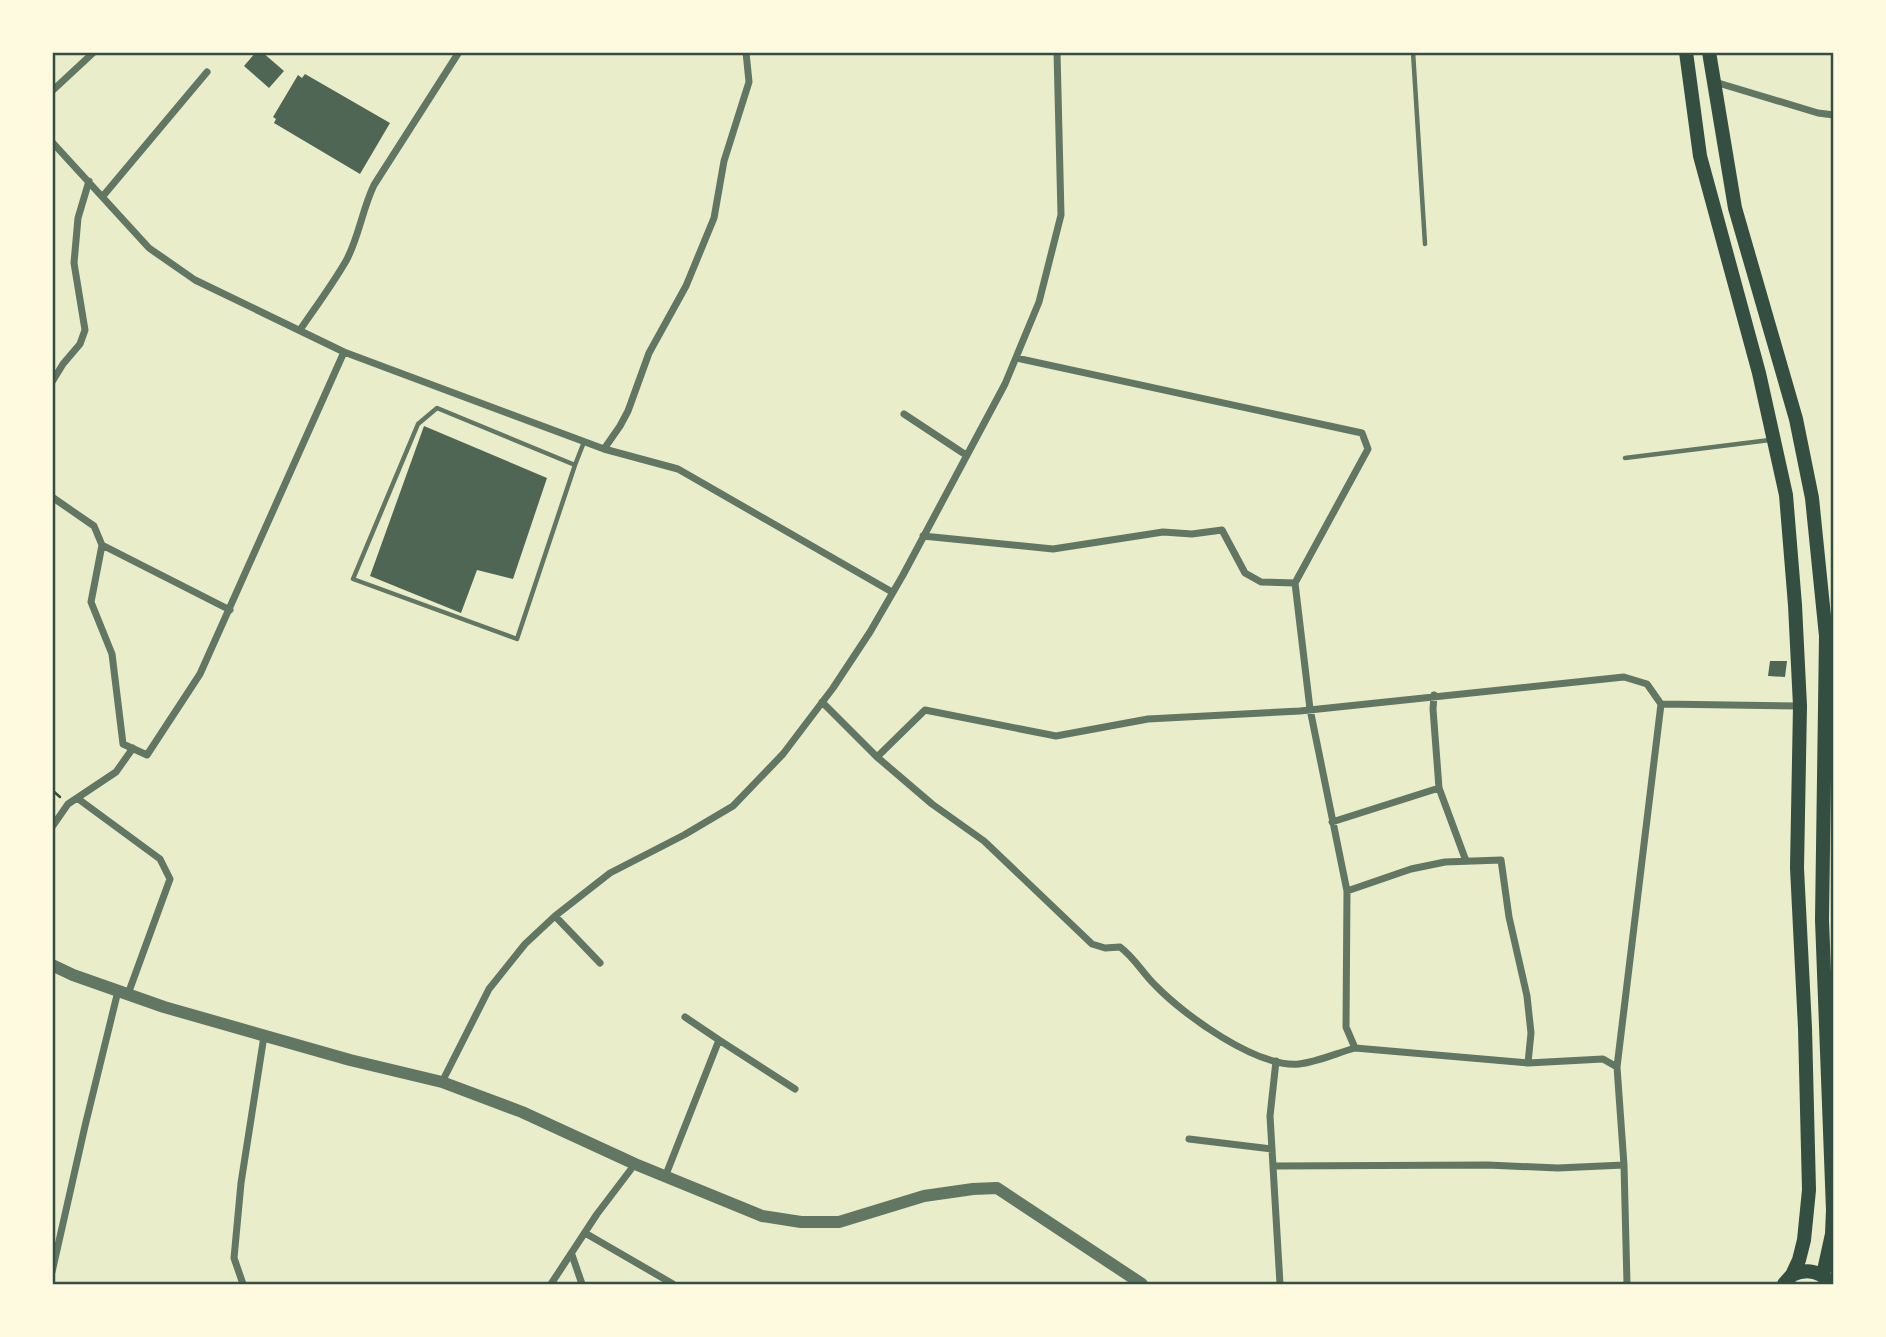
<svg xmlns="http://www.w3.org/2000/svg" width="1886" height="1337" font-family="Jost,sans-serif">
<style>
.building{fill:#4f6655}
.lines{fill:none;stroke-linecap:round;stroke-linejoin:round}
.path{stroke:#344e41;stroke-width:2.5}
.service{stroke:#617663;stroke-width:4.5}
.minor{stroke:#617663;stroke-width:7}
.tertiary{stroke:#617663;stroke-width:12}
.secondary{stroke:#344e41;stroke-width:14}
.neatline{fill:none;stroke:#344e41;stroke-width:2.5}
</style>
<rect width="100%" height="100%" fill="#e9edc9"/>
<path class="building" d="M256 52H262L284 71 269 88 244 66Z
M305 74 390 123 360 174 274 123 276 119 273 117 298 75 302 78Z
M424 426 547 478 513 579 477 570 461 613 370 576Z
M1770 661H1787L1785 677 1768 676Z"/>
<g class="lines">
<path class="path" d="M52 790 60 797"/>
<path class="service" d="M1413 52 1425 244
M1625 458 1770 440
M575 465 517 639 353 579 418 424 437 408 575 465 584 442"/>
<path class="minor" d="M1715 82 1818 113 1834 115
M52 91 94 52
M52 142 149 248 195 280 344 352 604 449 678 469 892 592
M103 196 207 72
M300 330C315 308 332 285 346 261 359 237 362 210 374 185L459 52
M1016 358 1362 433 1368 449 1295 583 1310 709 1347 891 1346 1027 1355 1048 1528 1063 1603 1059 1617 1067 1624 1165 1627 1284
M52 382 63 364 80 344 85 330 74 263 78 218 89 181
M904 414 966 455
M604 449 620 426 628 411 649 353 686 286 714 218 724 161 749 82 746 52
M52 497 94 526 102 545 91 602 112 654 123 744 147 755 200 674 344 352
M923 536 1053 549 1163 532 1192 534 1222 530 1245 573 1261 582 1295 583
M102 545 230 610
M1434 695 1433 709 1439 788 1466 861
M822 702 877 757 932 804 984 841 1092 944 1105 948 1120 947C1135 958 1143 974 1156 986 1184 1015 1257 1068 1299 1064 1317 1062 1337 1053 1355 1048
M1661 704 1800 706
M877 757 925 710 1056 736 1148 719 1300 711 1624 677 1647 684 1661 704 1617 1067
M77 798 160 859 170 879 128 994
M1332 822 1439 788
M52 827 68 804 116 772 133 748
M1347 891 1411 869 1445 862 1501 860 1509 917 1527 996 1531 1033 1528 1063
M555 916 600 963
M685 1017 719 1040
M1276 1061 1270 1116 1280 1284
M442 1082 489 989 525 944 555 916 610 873 684 835 733 806 783 754 833 688 870 632 903 575 1005 384 1039 302 1061 215 1057 52
M1189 1139 1272 1149
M1273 1166 1488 1165 1558 1168 1624 1165
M665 1177 719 1040 795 1089
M585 1233 673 1284
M572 1255 582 1284
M52 1272 85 1126 118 991
M243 1284 234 1258 241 1183 264 1036
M551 1284 597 1214 635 1164"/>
<path class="tertiary" d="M52 965 73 975 164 1007 350 1060 442 1082 522 1112 635 1164 762 1216 801 1222H839L924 1196 973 1189 997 1188 1142 1284"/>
<path class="secondary" d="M1686 52 1700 156 1759 373 1786 495 1795 605 1800 706 1797 868 1805 1028 1809 1190 1804 1240 1799 1260 1792 1275 1784 1284
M1709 52 1735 208 1796 419 1812 498 1826 636 1822 920 1833 1210 1832 1234 1823 1275
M1792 1275C1807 1268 1821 1271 1831 1284"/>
</g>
<rect width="1886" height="1337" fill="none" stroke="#fefae0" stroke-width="108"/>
<rect x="54" y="54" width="1778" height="1229" class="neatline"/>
</svg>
